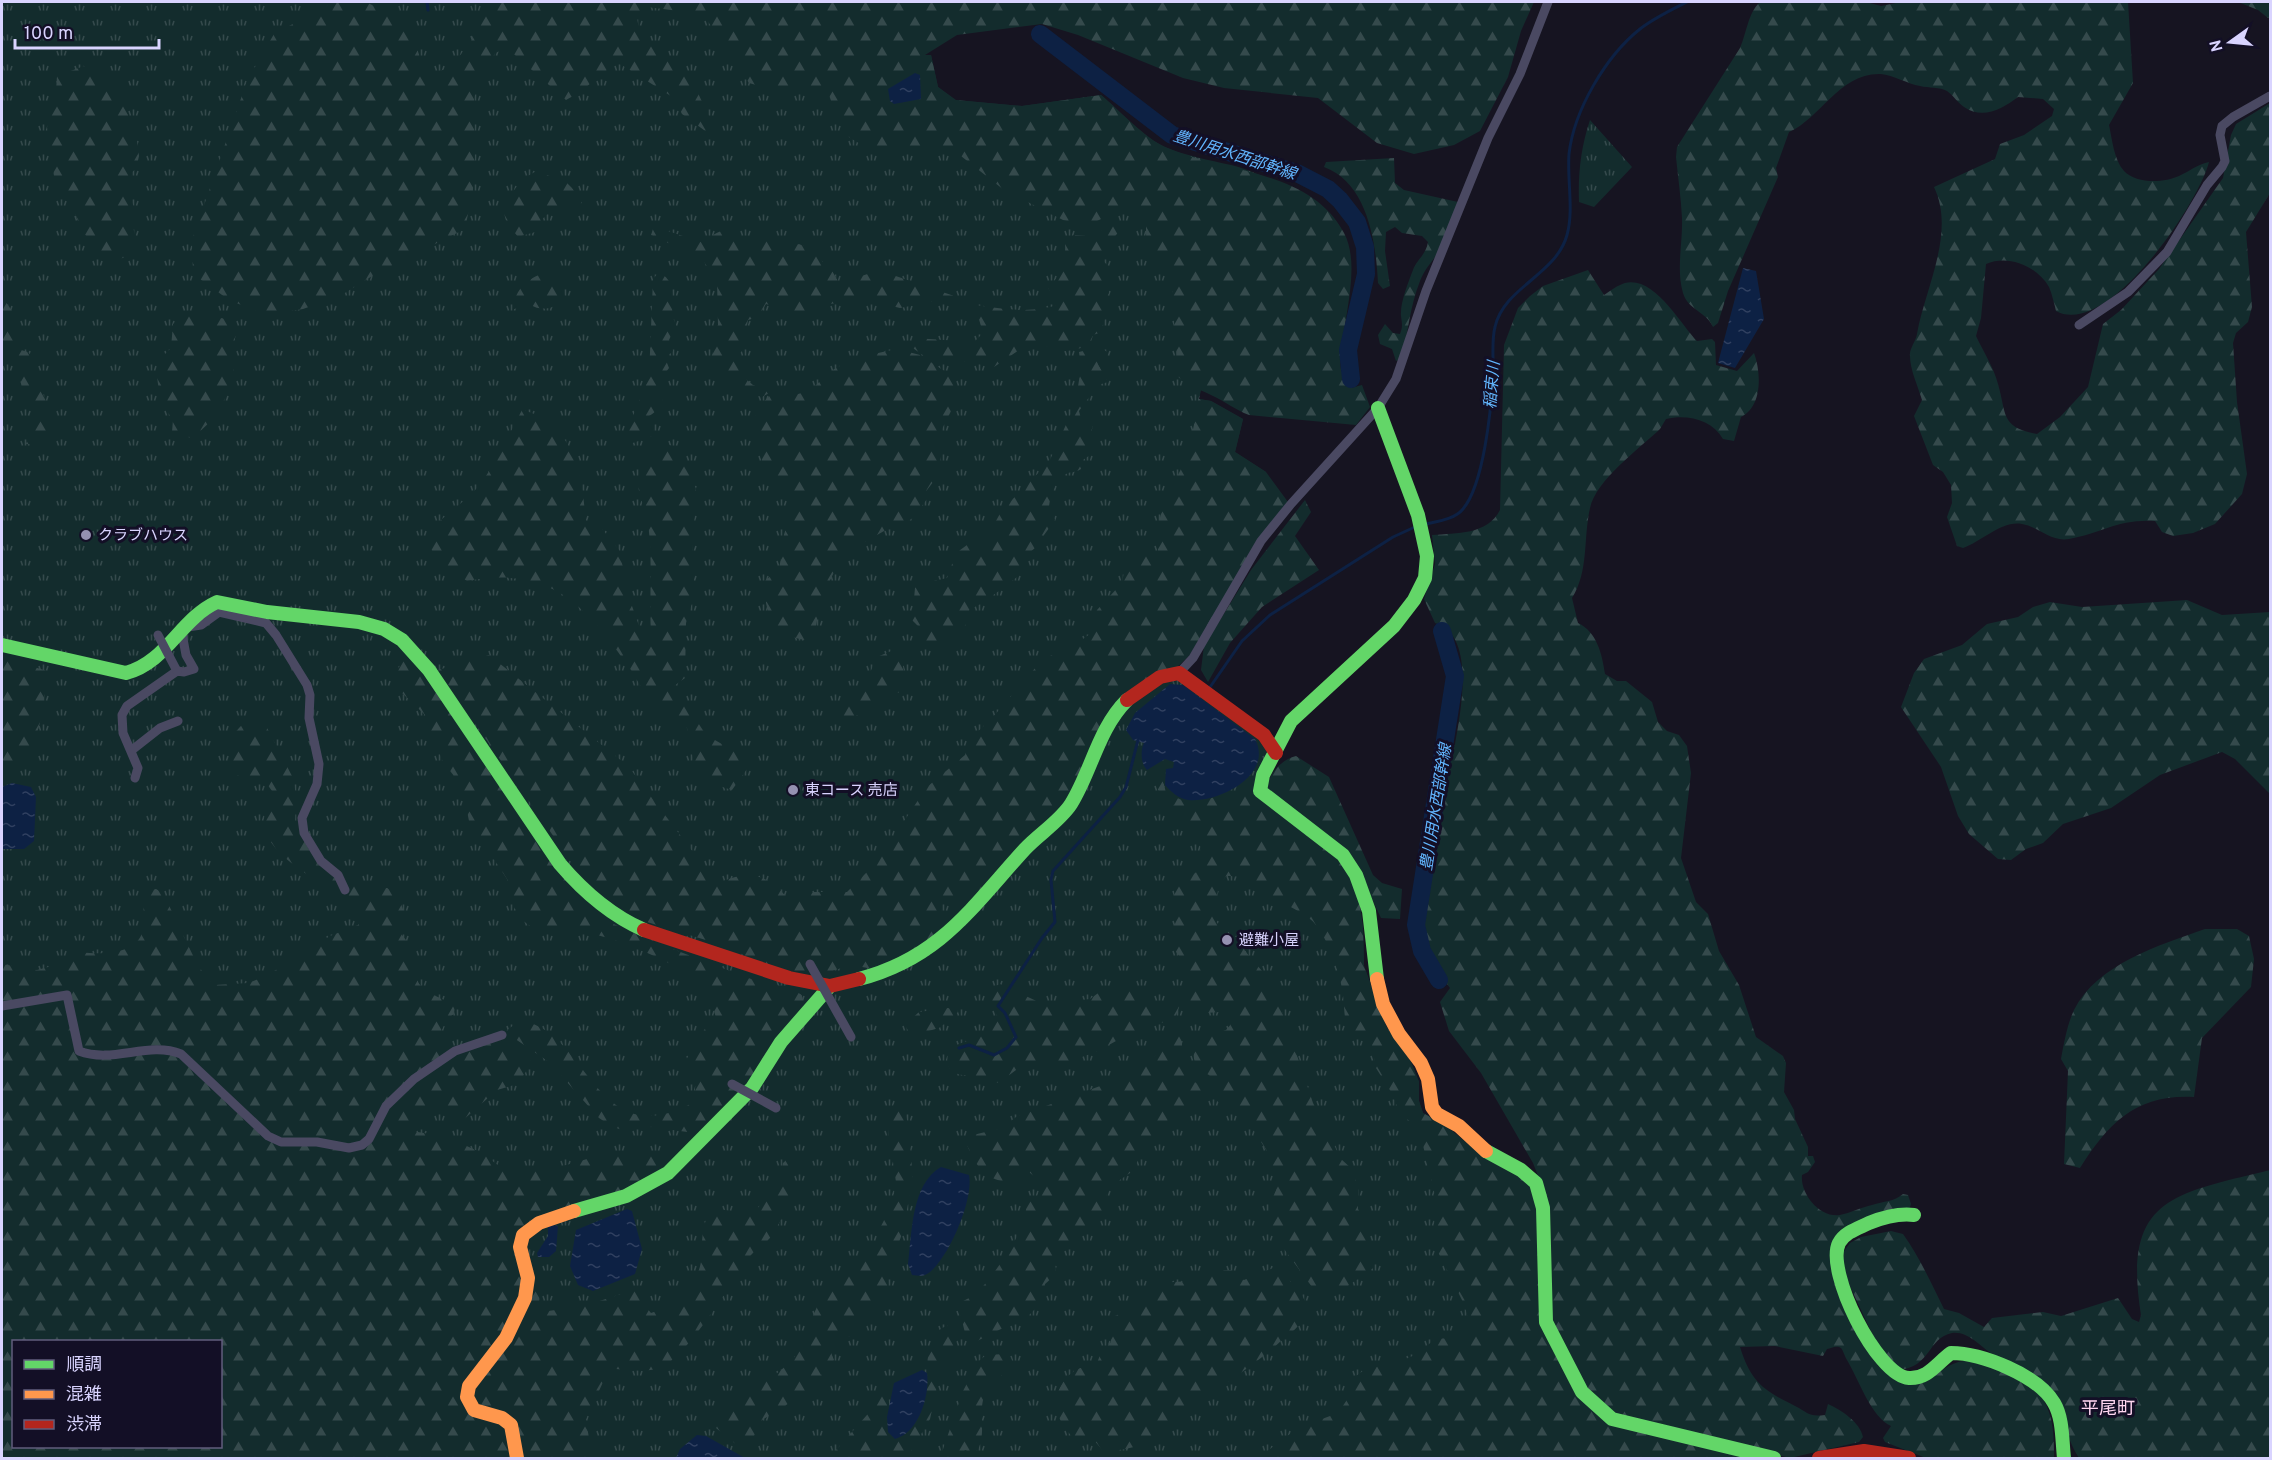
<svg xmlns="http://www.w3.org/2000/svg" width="2272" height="1460" font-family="Overpass,'Noto Sans JP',sans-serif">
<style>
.grass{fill:url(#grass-tufts)}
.forest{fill:url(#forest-firs);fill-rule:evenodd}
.water{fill:url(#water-ripples)}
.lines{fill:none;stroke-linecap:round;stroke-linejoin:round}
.stream{stroke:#0d2144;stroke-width:3}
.river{stroke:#0d2144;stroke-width:18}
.street{stroke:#4a4962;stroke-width:9}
.fast{stroke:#63d668;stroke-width:14}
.slow{stroke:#ff974d;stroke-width:14}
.jam{stroke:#b3261e;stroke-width:14}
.street-bridge{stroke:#4a4962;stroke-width:9}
.poi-dot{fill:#9591b1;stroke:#130f26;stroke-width:2}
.labels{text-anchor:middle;stroke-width:6;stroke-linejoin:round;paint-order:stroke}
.poi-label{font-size:15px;fill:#d9d4ff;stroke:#130f26;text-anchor:start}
.water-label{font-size:16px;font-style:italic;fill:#62b6ff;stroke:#130f26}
.quarter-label{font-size:18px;fill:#ffd6f0;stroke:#130f26}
</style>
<defs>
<pattern id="grass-tufts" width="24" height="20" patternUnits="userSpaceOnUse" patternTransform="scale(1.5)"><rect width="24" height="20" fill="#132c2d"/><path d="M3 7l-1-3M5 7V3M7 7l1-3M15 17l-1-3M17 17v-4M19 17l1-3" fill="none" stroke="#354a4c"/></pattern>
<pattern id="forest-firs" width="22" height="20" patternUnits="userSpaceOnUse" patternTransform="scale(1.5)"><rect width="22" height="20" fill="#132c2d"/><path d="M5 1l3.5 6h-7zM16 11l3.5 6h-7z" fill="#354a4c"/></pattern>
<pattern id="water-ripples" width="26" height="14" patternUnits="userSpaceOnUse" patternTransform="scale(1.5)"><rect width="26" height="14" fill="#0d2144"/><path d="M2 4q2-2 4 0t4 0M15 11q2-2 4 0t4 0" fill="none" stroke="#304060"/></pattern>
</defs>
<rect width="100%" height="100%" fill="#161421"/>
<path class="grass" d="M2 2H814L902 56 931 55 938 87 955 100 1022 106 1101 95C1119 110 1145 138 1165 147 1187 156 1208 160 1231 165 1244 168 1257 174 1269 179 1326 200 1360 227 1348 292L1207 364 1199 399 1211 401 1243 419 1235 452 1266 472 1189 656 1176 668 1269 744 1253 793 1338 860 1363 927 1364 966 1386 1026 1411 1062 1419 1082V1101L1423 1113 1445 1125 1539 1275 1366 1458H522L2 1012Z
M1590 120 1632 167 1594 207 1579 202C1578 173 1581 147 1590 120Z"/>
<path class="forest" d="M334 2H366L410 24 421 67 432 74 451 67 472 40C472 23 478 13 489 2H1534L1521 31 1508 77 1480 131 1454 145 1414 154 1377 143 1318 98 1224 88 1183 78 1078 35 1042 24 957 35 925 55H931L938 87 956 100 1022 106 1101 95C1119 110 1144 138 1165 147 1223 173 1310 169 1344 233 1361 265 1344 315 1342 350 1341 356 1339 366 1342 372 1344 377 1349 382 1351 388L1362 385 1370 407 1356 425 1249 415C1235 410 1225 401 1211 395 1197 388 1187 386 1175 374 1179 348 1173 322 1172 296 1172 290 1174 283 1173 277 1169 264 1152 259 1148 246 1142 228 1154 211 1131 204L1093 223 1083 225 1063 220 1004 190 961 156 939 151 862 145 847 136 838 121 828 92 816 87 784 93 749 83 703 14 647 7 637 18 640 34 687 70 714 127 708 133 682 114 674 98 617 62 580 92 566 100 507 48 495 53 474 97 475 179 465 229 377 273 340 296 303 309 266 315 229 300 193 274 192 240 247 81 274 34Z
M1760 2H1866L1881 6 1901 2H2128L2133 83 2109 125C2112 139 2114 160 2124 171 2136 184 2164 183 2179 176 2190 171 2196 165 2209 162 2198 205 2107 339 2056 311 2054 303 2052 294 2049 287 2037 266 2008 254 1986 264L1981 318 1976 336C1983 351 1994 368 1998 384 2007 415 2000 427 2037 434L2060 417 2088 387 2103 324 2121 310 2159 269 2223 178 2231 135 2236 124 2270 103V193L2246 232 2252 307 2248 322 2236 333 2233 343 2237 402 2247 474 2242 494 2215 524 2193 533 2173 536 2162 532 2155 521C2117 519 2103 533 2069 539 2050 542 2040 527 2022 524 2002 520 1981 542 1963 548L1957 546 1947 517 1952 503 1951 485 1943 472 1933 465 1914 416 1922 400C1918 386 1910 370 1910 356 1909 349 1916 341 1917 334 1925 288 1956 233 1934 187L1995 159 2000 144 2024 135 2052 116 2054 109 2043 99 2018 97C2002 109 1983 120 1964 107 1958 103 1954 96 1947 91 1940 87 1929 88 1920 86 1908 84 1893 75 1881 74 1840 72 1821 118 1789 132L1776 168 1778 177 1728 291 1718 323 1713 327C1707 312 1688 310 1683 293 1676 269 1683 242 1682 218 1681 198 1678 177 1676 157L1677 147 1740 48C1747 32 1748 13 1760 2Z
M2238 2H2270V17L2268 18 2258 10Z
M84 66 116 86 125 98 131 131 137 141 139 156 136 169 132 172 128 192 135 210 131 220 136 238 133 255 109 262 81 230 72 204 54 176 47 127C52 116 52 107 59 98L56 91 57 76Z
M1394 158 1395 183 1404 190 1458 202C1453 217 1449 237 1440 250 1433 261 1425 268 1420 281 1410 306 1408 332 1402 358L1396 361 1392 349 1380 344 1378 335 1385 324 1393 333 1400 334C1403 326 1402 324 1401 316 1400 303 1408 283 1413 270 1417 259 1426 255 1428 242L1422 236 1402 233 1395 227 1386 232 1385 251 1390 286 1383 289 1378 283C1376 243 1368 183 1324 167L1326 162Z
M537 171 567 183 582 198V203L559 209 554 206 539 223 542 230 518 237C514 231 506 223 505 217 501 201 523 176 537 171Z
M1114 225H1123C1115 240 1104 243 1103 261L1114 271C1106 290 1110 316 1099 333L1093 335C1087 351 1072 350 1057 352L1050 346 1022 348 994 367 981 365 978 358C943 367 939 368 909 345L914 338 974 342 983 333 978 316 968 304C999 308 1030 315 1060 304L1048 288C1063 273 1066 262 1065 242L1074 235 1088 236Z
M653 229H662L704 243C714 233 721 229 736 230L741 237 782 236 791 242 808 247 833 272 839 283 874 272H884L960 298 964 302 940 300 900 308 863 299 817 306 802 315 766 304 758 317 748 320 742 351 737 356 740 374 753 385 771 392 762 397 752 394 732 382 713 361 711 338 718 325 717 280 701 258 651 235Z
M1588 270 1604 295C1610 291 1618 285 1625 283 1655 276 1680 324 1697 341L1712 339 1715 342 1716 365 1737 371 1754 353C1761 372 1763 406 1741 417L1734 441 1723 439C1712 420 1688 414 1666 419L1660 429C1639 449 1596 480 1590 508 1583 539 1589 571 1572 598L1578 623C1597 632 1602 654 1605 674L1617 681H1626L1652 702 1658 722 1667 731 1679 735 1687 746 1691 773 1681 858 1696 902 1708 914 1719 951 1739 985 1756 1037 1783 1056 1786 1063 1784 1092 1794 1110 1795 1119 1808 1147V1156H1813L1815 1162 1808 1172 1802 1175C1800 1193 1819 1218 1840 1215 1850 1213 1862 1207 1872 1205 1884 1201 1894 1202 1903 1194L1908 1195 1911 1204 1909 1210C1878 1211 1852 1219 1834 1245L1878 1366 1927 1380C1938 1373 1951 1362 1964 1361 1983 1359 2032 1384 2043 1399 2054 1417 2054 1438 2054 1458H1926L1885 1442 1883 1438 1891 1426C1871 1417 1859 1380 1847 1360 1845 1357 1843 1350 1841 1348 1837 1345 1831 1348 1827 1349L1823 1356 1775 1346 1740 1347C1751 1382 1763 1390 1795 1406 1809 1413 1808 1417 1825 1415L1828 1404C1841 1410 1860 1422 1863 1437L1859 1442 1790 1458 1622 1417 1591 1399 1552 1327 1542 1186 1533 1163 1481 1073 1449 1031 1440 1002 1450 988 1428 958 1419 931 1448 744 1455 745C1460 714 1477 635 1435 623L1424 599 1435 564 1432 535C1457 533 1487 535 1500 510L1504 345 1518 308 1530 296 1543 286Z
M659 272C682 285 666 307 676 325L669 340 673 351 665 358 669 368 663 376 665 382 660 389C666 401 660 410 649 416L654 421 653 436 624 446 623 440 649 377 653 279Z
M544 273 554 274 562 281 565 299C557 308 541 312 531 305L514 309C513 291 528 278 544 273Z
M2 298C17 313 19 330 21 350L28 352 33 358 30 364 50 410 48 446 26 444 35 421 7 345 2 340Z
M197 315 228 319 237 331C231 349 238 350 235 363 229 396 219 419 191 438L172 432 173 420C160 402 156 384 157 362L171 348 173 324 183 316Z
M897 349 920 355 955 378 953 407 942 429 940 473 927 490V499L913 518 903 524 891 527 863 543 837 566 821 599 815 631 806 640C775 637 762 610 765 581L779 569 786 530 798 504C790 493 780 487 771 477 756 460 757 432 755 410L775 391 791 388 798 394C814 391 818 382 829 373 848 358 874 354 897 349Z
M1103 349 1107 352V358L1098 364 1108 382 1098 385 1079 411 1081 419 1090 422 1093 427 1087 439 1093 447V453L1080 462 1081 469C1075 473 1072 471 1066 474 1055 480 1049 498 1049 510L1053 513 1055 520 1044 535V541C1040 546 1033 548 1030 553 1026 558 1028 565 1023 571 1017 579 978 607 969 610L971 617C960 634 947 649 925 644L917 629 918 626 912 620 915 588 920 584 947 578 956 553 978 537 986 539 1002 510 1049 462 1075 405 1081 368 1079 352 1087 350 1094 353Z
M1199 399 1211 401 1243 419 1235 452 1266 472 1288 502 1189 656 1120 709 1064 809 984 895 941 904 943 937 879 970 851 965 813 977 779 971 722 945 647 922 612 907 588 886 438 670 489 655 628 766 717 884C748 869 767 873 789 900L807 892H847L876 863 927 787 965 755 970 739 993 717 1043 659 1073 646 1090 634 1097 610 1122 583 1126 560 1136 552H1148L1152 562 1158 558V529L1162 507 1188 455Z
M522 410C574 422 583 477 586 523L599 525 619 550 632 606 644 640 651 635C649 598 653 560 648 523 646 510 638 495 638 482 639 463 649 450 665 443L682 451 696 489 692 562 695 593 686 623 685 678 674 686 706 735 743 756 747 769 732 790C695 780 693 763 687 728 678 722 668 718 660 711 648 701 639 683 631 670 586 606 552 565 467 581L446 567 423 540C437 519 460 507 477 488 496 465 508 436 522 410Z
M1305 500 1311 512 1295 536 1319 570 1262 607 1230 643 1208 682 1201 670 1204 646 1251 570Z
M2187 600 2222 615 2270 612V794L2235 759 2222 752 2160 775 2111 808 2063 824 2043 843 2026 849 2011 860 1998 859 1969 834 1958 816 1941 767 1901 707 1914 673 1924 659 1962 645 1987 624 2018 617 2033 607 2050 602 2082 607Z
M896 649 902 660 906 686 902 691 874 703 865 712 851 718 842 716 839 709 843 703 861 693 877 657Z
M2 657 47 671C41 708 46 753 2 766Z
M402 659H416L557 869 578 896 607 921 649 940 759 982 788 987 802 995 803 1001 800 1007 764 1056 758 1073 702 1134 651 1127 622 1130 611 1126 599 1118 549 1062 505 1032 520 1020C590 1032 595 1157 694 1102L696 1076 689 1070 686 1060 706 1027 716 1018 708 988C698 983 690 976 681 970 652 952 569 918 537 931L522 920 514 907 507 879 469 821 462 786 443 762 424 714 402 693 396 676Z
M248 719 265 724 293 778 296 795 295 824 317 864 349 883 369 889 387 888 397 893 404 912 415 918 414 924 395 926 409 944 416 980 425 991 455 1005 454 1014C446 1018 440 1032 439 1041L443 1047 473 1052 486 1042 501 1040 532 1062 518 1084 497 1090 462 1121 442 1108 427 1107 412 1131 447 1137 482 1153 499 1166H563L611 1152 670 1158V1166C636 1197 576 1207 533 1216L519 1235 541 1289 538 1308 541 1312 584 1306 643 1287 646 1307 651 1313C673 1307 697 1286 701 1262 703 1249 698 1203 725 1210 731 1211 736 1216 742 1218L755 1213 763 1200 774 1192 780 1180 783 1163 791 1156 799 1159C791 1184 788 1210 774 1233 769 1241 758 1247 751 1255 731 1282 690 1353 662 1367 649 1373 630 1370 616 1369L604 1380 586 1419 592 1458H2V964L37 970 63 963 70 951C90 954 134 958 142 933 146 919 141 907 146 891L156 889 163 893 198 966 214 985 248 983 266 976 330 936 358 925 365 914C341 890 266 861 264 823 264 812 268 801 272 791L267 784 236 775C225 746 226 740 248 719ZM14 1342H220V1446H14Z
M1296 756 1329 777 1373 875 1382 883 1402 889 1400 919 1381 918 1359 872 1266 792C1267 776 1280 760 1296 756Z
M1161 772 1166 793 1191 804 1246 788 1338 860 1353 880 1359 898 1363 927 1364 966 1386 1026 1411 1062 1419 1082V1101L1423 1113 1445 1125 1484 1157 1521 1175 1533 1190 1538 1199 1540 1305 1594 1410 1754 1458H1258L1298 1428 1338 1413 1351 1394 1355 1377 1364 1370 1401 1361 1417 1354 1435 1339 1466 1337 1471 1324 1462 1300 1434 1244 1435 1195 1421 1137 1410 1121 1400 1115 1393 1095 1376 1068 1371 1041 1367 1033 1353 1038C1343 1026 1345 1010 1343 995 1341 975 1326 931 1310 919 1297 909 1280 902 1265 895 1247 888 1255 875 1226 876L1219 885 1214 912 1217 923 1240 940 1245 951 1262 971 1276 993 1313 1103 1341 1159 1353 1170 1358 1189V1209L1362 1216 1373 1268 1345 1288 1315 1291 1273 1234 1269 1207 1276 1190 1268 1153 1248 1121 1236 1110 1218 1102 1214 1096 1211 1076C1193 1068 1188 1054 1201 1038L1226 1030 1232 1023 1229 1015 1219 1012 1194 1014 1189 996 1192 978 1187 966 1173 948 1176 914 1174 887 1198 871 1202 860 1198 829 1158 790 1156 774Z
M2205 929H2237L2249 936 2254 959 2251 987 2202 1038 2194 1097C2137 1094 2109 1122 2080 1168L2064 1164 2068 1071 2061 1059C2064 1043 2067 1025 2074 1010 2097 964 2160 945 2205 929Z
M1000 984 1043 1004 1090 999 1101 991 1116 987 1141 990 1151 1005 1164 1009 1173 997 1180 1005 1175 1018 1125 1036 1098 1051 1063 1064 1016 1070 1000 1082 987 1085 974 1082 970 1075C951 1076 944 1068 949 1049 973 1035 979 1045 999 1019L990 1003 988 990Z
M947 1008 957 1009 958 1012 939 1028 911 1036 905 1025 919 1012Z
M1181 1033C1184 1057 1178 1078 1205 1087L1192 1107 1176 1111 1161 1128 1154 1145 1139 1158 1133 1171 1108 1188 1102 1220 1053 1255 1056 1269 1053 1277 1045 1284 1043 1301 1029 1315 971 1344C962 1334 965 1320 956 1308 962 1299 971 1299 978 1292 995 1273 1028 1230 1026 1204L1037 1197 1042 1183 1029 1172 1018 1183C989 1182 978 1172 967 1145L973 1135 1002 1128 1016 1117 1111 1082 1156 1055Z
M901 1101 908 1123 913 1179 902 1234 889 1269 885 1298 861 1312 850 1337 845 1336 835 1343 830 1350 834 1360 807 1392 762 1420 751 1442 737 1445 716 1428C718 1412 730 1402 744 1398L745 1390 775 1375 793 1360 831 1276 866 1254 877 1241 879 1230 892 1205 896 1182 887 1122 894 1104Z
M2270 1170V1458H2079C2065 1437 2060 1399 2040 1381 2027 1369 2006 1363 1992 1354 1980 1346 1968 1331 1952 1333 1927 1338 1932 1367 1898 1370L1881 1353 1842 1269 1844 1251 1850 1243 1861 1237 1891 1231 1903 1234C1920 1258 1931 1283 1944 1309L1959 1313 1984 1327 1992 1318 2043 1312 2061 1316 2118 1298 2132 1319 2139 1322 2141 1315C2122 1197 2174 1194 2270 1170Z
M1273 1268 1283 1271C1291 1287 1312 1295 1304 1317 1300 1327 1290 1333 1282 1340 1253 1367 1225 1382 1194 1406 1177 1420 1166 1435 1144 1444 1133 1448 1116 1451 1104 1452L1093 1439 1090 1443H1080C1055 1425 1045 1393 1074 1371 1080 1367 1090 1366 1097 1363L1102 1350 1111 1342 1108 1329 1115 1316 1124 1312 1148 1292 1173 1282 1193 1281 1212 1271 1231 1270 1235 1276 1244 1280Z
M954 1325 957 1334 955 1356 941 1370 930 1419 907 1458H829L874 1407 879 1396 886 1392C890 1402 890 1407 887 1417L929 1384C926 1363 925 1326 954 1325Z
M1005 1354 1011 1358 1013 1364C1005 1373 985 1389 983 1400 979 1419 986 1431 978 1450L972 1453 965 1450 959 1458H940L963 1391 979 1361 986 1355Z"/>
<path class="water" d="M915 73 920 75 921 99 894 104 890 101 888 89Z
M1743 268 1756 271 1764 319 1735 368 1718 363Z
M1170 684 1183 685 1255 739C1274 775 1219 803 1188 800 1179 799 1170 791 1165 785L1166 769 1173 768 1174 762 1165 759 1147 770C1141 764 1140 751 1144 743L1133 740 1126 730 1135 713Z
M12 783 31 787 36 797 34 841 24 849H2V787Z
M941 1167 969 1175C974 1199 949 1257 930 1272 924 1277 919 1276 912 1275L908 1264C912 1234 911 1184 941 1167Z
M627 1209 632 1211 642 1249 635 1274 593 1291 578 1285 570 1266 576 1230Z
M553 1225 558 1226 556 1251 549 1257H538L537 1253 548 1236V1227Z
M922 1370 927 1373C930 1395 919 1433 895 1439L888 1432 887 1417 894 1383Z
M697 1435 706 1436 745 1458H676L680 1449Z"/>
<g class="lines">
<path class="stream" d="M427 2 428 10
M1426 524C1439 521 1455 519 1463 509 1484 484 1491 409 1493 377 1494 361 1491 342 1495 327 1504 287 1556 275 1567 235 1574 210 1567 180 1569 154 1574 110 1606 56 1640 29 1654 18 1671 10 1687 2
M1208 690 1242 641 1270 615 1393 537 1417 526
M959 1048 969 1045 994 1055 1007 1048 1016 1037 1005 1013 998 1006 1042 938 1055 922 1051 880 1053 871 1120 797 1126 787 1138 740"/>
<path class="river" d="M1040 34 1172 135 1297 173 1328 189 1340 200 1357 222 1365 247 1366 274 1348 350 1351 379
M1439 980 1422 951 1416 925 1455 676 1442 631"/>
<path class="street" d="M2079 325 2128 292 2167 252 2207 185 2222 167 2225 161 2220 135 2222 126 2233 117 2270 96
M1179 673 1193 658 1261 541 1291 504 1378 408 1396 379 1426 291 1488 138 1520 74 1548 2
M132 750 160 728 178 721
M135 778 138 768 123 733 122 715 127 706 177 671 184 672 194 669 186 655 181 628 201 625 219 612 266 623 276 635 307 685 310 695 309 718 319 764 317 784 302 818 304 833 321 861 338 875 345 890
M2 1006 67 995 79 1051C113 1064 148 1041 181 1054L268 1136 281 1142H317L349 1148 362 1145 369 1139 386 1106 414 1079 455 1051 502 1035"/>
<path class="fast" d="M2 645 126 673C167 662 180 619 217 602L267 612 359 622 384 629 402 640 429 670 560 864C583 891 610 915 644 930
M859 979C940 958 972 907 1025 849 1039 834 1060 821 1071 804 1092 770 1098 729 1127 700
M1377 979 1369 911 1356 875 1343 855 1260 791 1263 775 1291 721 1394 626 1414 600 1425 578 1427 556 1418 515 1378 408
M1486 1151 1521 1170 1536 1183 1543 1208 1546 1322 1582 1392 1612 1419 1774 1458
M574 1211 626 1196 668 1173 752 1088 781 1042 830 986
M1914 1215C1898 1213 1884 1217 1869 1223 1859 1228 1845 1232 1839 1243 1825 1271 1877 1376 1909 1378 1928 1379 1937 1363 1951 1353 1981 1353 2038 1375 2054 1403 2063 1418 2062 1440 2064 1458"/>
<path class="slow" d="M1377 979 1383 1004 1399 1034 1421 1063 1428 1079 1432 1107 1437 1114 1459 1126 1486 1151
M517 1458 511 1425 502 1418 474 1410 467 1397 469 1386 506 1338 525 1298 528 1278 520 1247 523 1235 539 1223 574 1211"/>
<path class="jam" d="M1127 700 1160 677 1179 673 1264 735 1276 753
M644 930 789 978 830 986 859 979
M1819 1458 1864 1451 1909 1458"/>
<path class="street-bridge" d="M158 635 177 671
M810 964 851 1037
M732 1084 776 1108"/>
</g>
<g class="poi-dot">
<circle cx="86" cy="535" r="6"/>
<circle cx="793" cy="790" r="6"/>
<circle cx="1227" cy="940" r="6"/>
</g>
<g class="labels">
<g class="poi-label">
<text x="98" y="540">クラブハウス</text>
<text x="805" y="795">東コース 売店</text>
<text x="1239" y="945">避難小屋</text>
</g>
<g class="water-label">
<text transform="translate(1235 154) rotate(18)" y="6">豊川用水西部幹線</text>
<text transform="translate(1491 385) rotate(-85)" y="6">稲束川</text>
<text transform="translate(1435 807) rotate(-81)" y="6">豊川用水西部幹線</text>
</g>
<g class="quarter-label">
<text x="2108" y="1414">平尾町</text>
</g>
</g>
<rect width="2272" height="1460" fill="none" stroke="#d9d4ff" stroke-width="6"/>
<rect x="12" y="1340" width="210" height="108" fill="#130f26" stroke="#625e7d" stroke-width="1.5"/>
<rect x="24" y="1360" width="30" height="9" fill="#63d668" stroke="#625e7d" stroke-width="1.5"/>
<text x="66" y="1370" font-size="18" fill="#d9d4ff">順調</text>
<rect x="24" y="1390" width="30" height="9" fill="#ff974d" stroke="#625e7d" stroke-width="1.5"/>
<text x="66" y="1400" font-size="18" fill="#d9d4ff">混雑</text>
<rect x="24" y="1420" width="30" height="9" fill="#b3261e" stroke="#625e7d" stroke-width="1.5"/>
<text x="66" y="1430" font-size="18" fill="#d9d4ff">渋滞</text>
<g transform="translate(2230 42) rotate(255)" stroke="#130f26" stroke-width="4.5" paint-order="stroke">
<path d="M0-4.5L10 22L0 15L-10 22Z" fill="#d9d4ff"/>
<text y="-9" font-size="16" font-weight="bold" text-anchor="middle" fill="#d9d4ff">N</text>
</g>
<path d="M15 39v9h144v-9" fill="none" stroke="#d9d4ff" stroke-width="3"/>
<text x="24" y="39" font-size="18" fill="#d9d4ff" stroke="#130f26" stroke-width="4.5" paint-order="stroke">100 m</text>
</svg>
